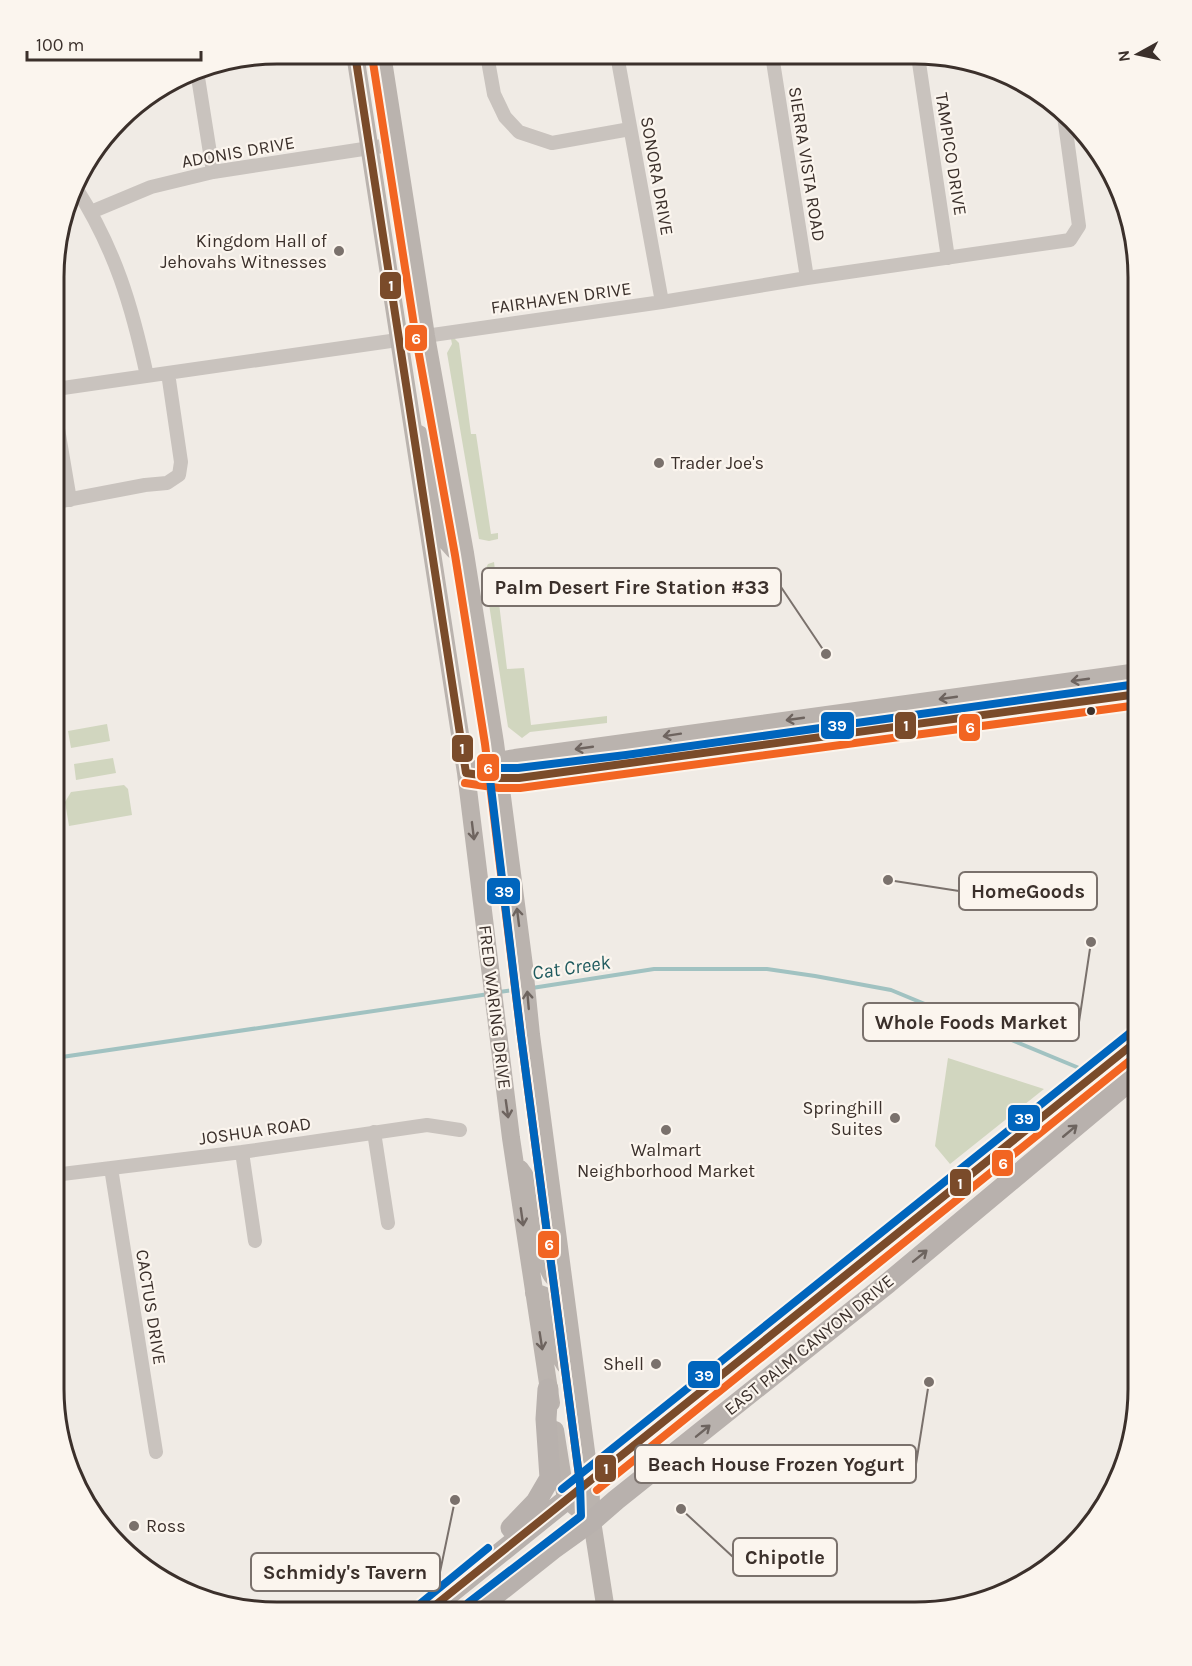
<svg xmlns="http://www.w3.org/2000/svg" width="1192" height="1666" viewBox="0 0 1192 1666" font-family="Karla,sans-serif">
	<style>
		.green { fill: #d1d6bf }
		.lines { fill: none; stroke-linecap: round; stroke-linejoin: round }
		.stream { stroke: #a1c2c1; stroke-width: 4 }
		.street { stroke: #c9c3be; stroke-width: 14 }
		.secondary { stroke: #bab3ae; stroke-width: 18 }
		.primary { stroke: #b8b1ad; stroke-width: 21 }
		.bus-1-casing { stroke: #fbf5ee; stroke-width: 12 }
		.bus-2-casing { stroke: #fbf5ee; stroke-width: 12 }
		.bus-3-casing { stroke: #fbf5ee; stroke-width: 12 }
		.bus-1 { stroke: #7a4b2a; stroke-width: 8 }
		.bus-2 { stroke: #f26522; stroke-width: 8 }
		.bus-3 { stroke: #0065bd; stroke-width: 8 }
		.oneway { stroke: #6e645f }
		.oneway2 { stroke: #6d645f }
		.poi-dot { fill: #7a716c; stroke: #fbf5ee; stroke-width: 2 }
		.bus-dot { fill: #3b302b; stroke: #fbf5ee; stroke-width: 2 }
		.labels { text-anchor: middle; stroke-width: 4.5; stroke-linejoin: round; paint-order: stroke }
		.street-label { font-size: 18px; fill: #3b302b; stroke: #fbf5ee }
		.poi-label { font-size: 18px; fill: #3b302b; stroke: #fbf5ee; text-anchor: end }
		.water-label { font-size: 20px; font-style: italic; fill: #1f5a5e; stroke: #fbf5ee }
		.rim { fill: none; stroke: #3b302b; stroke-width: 3 }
		.leader { fill: none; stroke: #7a716c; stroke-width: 2 }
		.callout-dot { fill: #7a716c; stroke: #fbf5ee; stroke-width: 2 }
		.callout { fill: #fbf5ee; stroke: #7a716c; stroke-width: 2 }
		.callout-label { font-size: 20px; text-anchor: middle; font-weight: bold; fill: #3b302b }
		.line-badge { stroke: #fbf5ee; stroke-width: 2 }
		.badge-label { font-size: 16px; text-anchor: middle; font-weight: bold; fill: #fff }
	</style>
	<rect width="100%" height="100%" fill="#f0ebe5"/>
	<path class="green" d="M451 339H455L459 343 471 434H476L491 534 498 533V539L489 541 479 539 447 353 452 344Z
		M494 562 507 669 524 668 531 725 607 716V723L530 732 522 738 508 727 484 572 488 564Z
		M107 724 110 741 71 748 68 731Z
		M113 758 116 773 76 780 74 764Z
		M124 785 128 789 132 815 69 826 65 802 71 792Z
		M948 1058 1044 1089 950 1164 935 1146Z"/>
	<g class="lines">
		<path class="stream" d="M532 988 654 969H767L815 976 891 990 1079 1068
			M499 992 521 989
			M55 1058 489 994"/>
		<path class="street" d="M487 55 494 94 505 117 519 132 552 143 630 129
			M617 55 662 302
			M772 55 807 278
			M918 56 948 258
			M197 71 213 172
			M76 188C115 249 132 306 147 376
			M91 212 151 187 213 172 396 144
			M56 389 662 302 807 278 1070 240 1079 226 1064 116
			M57 423 70 500
			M56 502 145 485 167 483 179 475 181 462 168 373
			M374 1132 388 1223
			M242 1152 255 1241
			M111 1168 156 1452
			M54 1175 242 1152 427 1125 460 1130"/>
		<path class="secondary" d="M355 54 466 773 511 1138 551 1403
			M382 54 426 336 465 553 495 743 524 966 531 1035 590 1482 592 1521 606 1611
			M419 434 430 456 447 542 454 550 465 553
			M466 773 498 761 515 758 1138 672
			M488 777 519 778 627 765 1138 694
			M520 1169C537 1190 540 1220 544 1246 546 1255 546 1266 551 1274 553 1279 560 1283 564 1287
			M534 1293C539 1294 543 1294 547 1298 556 1307 558 1344 561 1358L565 1365
			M555 1430 566 1499 592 1521"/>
		<path class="primary" d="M511 1528 536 1502 550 1478 546 1419 548 1389
			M428 1611 1138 1040
			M475 1611 553 1549 592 1521 616 1500 888 1283 1138 1074"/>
		<g class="bus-1-casing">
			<path id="bus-1" d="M355 54 466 773 500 778H519L1138 694
				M428 1611 1138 1040"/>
		</g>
		<g class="bus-2-casing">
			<path id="bus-2" d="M372 56 416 338 455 555 485 744 521 1036 580 1483
				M465 783 499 788H520L1138 705
				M597 1490 1138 1054"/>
		</g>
		<g class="bus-3-casing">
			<path id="bus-3" d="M562 1489 1131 1032
				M421 1603 488 1548
				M468 1603 581 1516 580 1483 521 1036 490 779 492 771 499 768H518L626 755 1137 684"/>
		</g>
		<use href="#bus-1" class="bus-1"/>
		<use href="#bus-2" class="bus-2"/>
		<use href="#bus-3" class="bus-3"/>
	</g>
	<defs><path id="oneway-shaft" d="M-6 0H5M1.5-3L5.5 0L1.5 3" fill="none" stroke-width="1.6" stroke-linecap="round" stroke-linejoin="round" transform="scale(1.5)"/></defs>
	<g class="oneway">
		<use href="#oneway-shaft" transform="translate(1080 680) rotate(172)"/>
		<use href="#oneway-shaft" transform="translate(948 698) rotate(172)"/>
		<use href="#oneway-shaft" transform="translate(795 719) rotate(172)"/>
		<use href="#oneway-shaft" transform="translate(672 735) rotate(171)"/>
		<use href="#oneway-shaft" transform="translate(584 748) rotate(172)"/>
		<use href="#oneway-shaft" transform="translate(473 831) rotate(83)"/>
		<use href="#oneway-shaft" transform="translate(518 917) rotate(-97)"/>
		<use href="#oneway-shaft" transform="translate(528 1000) rotate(-95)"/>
		<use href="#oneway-shaft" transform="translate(507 1109) rotate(82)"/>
		<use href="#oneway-shaft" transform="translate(522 1217) rotate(82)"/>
		<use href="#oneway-shaft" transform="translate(541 1341) rotate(81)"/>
	</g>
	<g class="oneway2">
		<use href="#oneway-shaft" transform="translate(1070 1131) rotate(-40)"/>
		<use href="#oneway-shaft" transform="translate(920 1256) rotate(-39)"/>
		<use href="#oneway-shaft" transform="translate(703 1431) rotate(-39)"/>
	</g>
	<g class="poi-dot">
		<circle cx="339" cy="251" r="6"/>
		<circle cx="659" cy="463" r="6"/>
		<circle cx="895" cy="1118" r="6"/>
		<circle cx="666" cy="1130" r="6"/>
		<circle cx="656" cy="1364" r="6"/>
		<circle cx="134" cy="1526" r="6"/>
	</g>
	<circle class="bus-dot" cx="1091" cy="711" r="5"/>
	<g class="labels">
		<g class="street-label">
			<text transform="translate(238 152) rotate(-10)" y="6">ADONIS DRIVE</text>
			<text transform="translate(951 154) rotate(81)" y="6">TAMPICO DRIVE</text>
			<text transform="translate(807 164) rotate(81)" y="6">SIERRA VISTA ROAD</text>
			<text transform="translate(657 176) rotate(80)" y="6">SONORA DRIVE</text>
			<text transform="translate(561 298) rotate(-8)" y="6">FAIRHAVEN DRIVE</text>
			<text transform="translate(495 1007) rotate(83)" y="6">FRED WARING DRIVE</text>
			<text transform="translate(255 1131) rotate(-8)" y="6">JOSHUA ROAD</text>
			<text transform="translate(151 1307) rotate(81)" y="6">CACTUS DRIVE</text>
			<text transform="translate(809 1345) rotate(-39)" y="6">EAST PALM CANYON DRIVE</text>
		</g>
		<g class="poi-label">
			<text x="327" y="247">Kingdom Hall of<tspan x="327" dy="21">Jehovahs Witnesses</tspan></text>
			<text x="671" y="469" text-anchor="start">Trader Joe's</text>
			<text x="883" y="1114">Springhill<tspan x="883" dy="21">Suites</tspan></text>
			<text x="666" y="1156" text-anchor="middle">Walmart<tspan x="666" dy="21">Neighborhood Market</tspan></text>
			<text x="644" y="1370">Shell</text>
			<text x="146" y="1532" text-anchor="start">Ross</text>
		</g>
		<g class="water-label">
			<text transform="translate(571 967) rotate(-8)" y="7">Cat Creek</text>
		</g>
	</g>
	<path d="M0 0H1192V1666H0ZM277 64H915A213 213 0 0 1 1128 277V1389A213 213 0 0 1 915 1602H277A213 213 0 0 1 64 1389V277A213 213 0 0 1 277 64Z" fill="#fbf5ee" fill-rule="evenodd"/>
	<path class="rim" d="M277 64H915A213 213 0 0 1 1128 277V1389A213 213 0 0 1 915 1602H277A213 213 0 0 1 64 1389V277A213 213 0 0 1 277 64Z"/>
	<path class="leader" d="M826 654L781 587M888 880L959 891M1091 942L1079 1022M929 1382L916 1464M681 1509L733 1557M455 1500L440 1572"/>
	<g class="callout-dot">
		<circle cx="826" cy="654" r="6"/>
		<circle cx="888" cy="880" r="6"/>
		<circle cx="1091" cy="942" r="6"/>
		<circle cx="929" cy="1382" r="6"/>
		<circle cx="681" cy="1509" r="6"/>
		<circle cx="455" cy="1500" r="6"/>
	</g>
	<g class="callout">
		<rect x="482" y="568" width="299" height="38" rx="6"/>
		<rect x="959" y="872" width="138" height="38" rx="6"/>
		<rect x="863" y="1003" width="216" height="38" rx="6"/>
		<rect x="635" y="1445" width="281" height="38" rx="6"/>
		<rect x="733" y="1538" width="104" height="38" rx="6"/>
		<rect x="251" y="1553" width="189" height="38" rx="6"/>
	</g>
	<g class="callout-label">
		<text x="632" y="594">Palm Desert Fire Station #33</text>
		<text x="1028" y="898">HomeGoods</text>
		<text x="971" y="1029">Whole Foods Market</text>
		<text x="776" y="1471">Beach House Frozen Yogurt</text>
		<text x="785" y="1564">Chipotle</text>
		<text x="345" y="1579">Schmidy's Tavern</text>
	</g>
	<g class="line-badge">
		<rect x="379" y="271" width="23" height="29" rx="6" fill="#7a4b2a"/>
		<rect x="404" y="324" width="24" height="28" rx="6" fill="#f26522"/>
		<rect x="894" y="711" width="23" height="29" rx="6" fill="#7a4b2a"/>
		<rect x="820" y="711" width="35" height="29" rx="6" fill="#0065bd"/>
		<rect x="958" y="713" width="23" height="29" rx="6" fill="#f26522"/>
		<rect x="451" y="734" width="23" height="29" rx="6" fill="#7a4b2a"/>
		<rect x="476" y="753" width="24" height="29" rx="6" fill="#f26522"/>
		<rect x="486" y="877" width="35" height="28" rx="6" fill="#0065bd"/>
		<rect x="1007" y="1104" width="34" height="28" rx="6" fill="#0065bd"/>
		<rect x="991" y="1149" width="23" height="28" rx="6" fill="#f26522"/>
		<rect x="949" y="1168" width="23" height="29" rx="6" fill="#7a4b2a"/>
		<rect x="537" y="1230" width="23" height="29" rx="6" fill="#f26522"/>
		<rect x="687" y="1360" width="34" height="29" rx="6" fill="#0065bd"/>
		<rect x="594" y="1454" width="23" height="29" rx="6" fill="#7a4b2a"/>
	</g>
	<g class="badge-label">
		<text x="391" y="291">1</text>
		<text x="416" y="344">6</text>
		<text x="906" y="731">1</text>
		<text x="837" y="731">39</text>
		<text x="970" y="733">6</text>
		<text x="462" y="754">1</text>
		<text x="488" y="774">6</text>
		<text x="504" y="897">39</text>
		<text x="1024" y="1124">39</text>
		<text x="1003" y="1169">6</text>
		<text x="960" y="1189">1</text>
		<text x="549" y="1250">6</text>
		<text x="704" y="1381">39</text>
		<text x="606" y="1474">1</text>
	</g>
	<g transform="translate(1138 54) rotate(262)" stroke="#fbf5ee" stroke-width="4.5" paint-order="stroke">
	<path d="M0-4.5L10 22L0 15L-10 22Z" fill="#3b302b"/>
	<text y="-9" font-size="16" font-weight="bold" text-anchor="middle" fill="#3b302b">N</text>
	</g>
	<path d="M27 51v9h174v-9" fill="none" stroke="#3b302b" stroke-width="3"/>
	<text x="36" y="51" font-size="18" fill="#3b302b" stroke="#fbf5ee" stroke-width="4.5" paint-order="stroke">100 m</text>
</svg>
